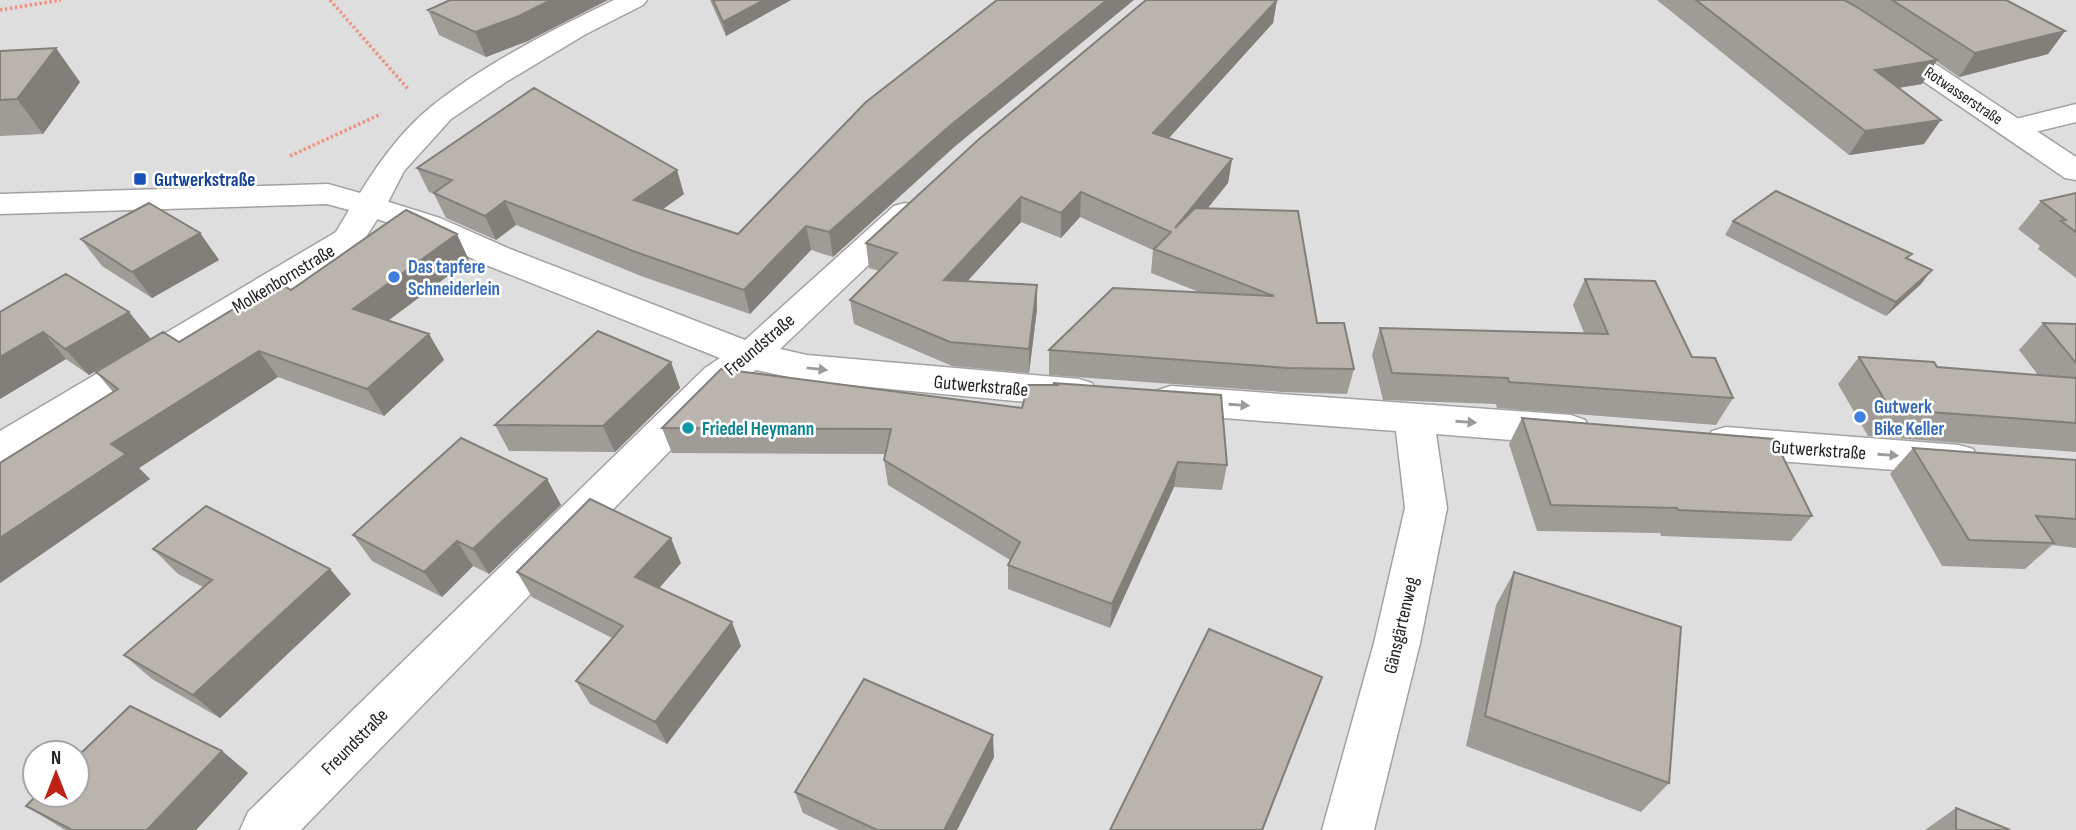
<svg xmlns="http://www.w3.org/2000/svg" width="2076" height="830" viewBox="0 0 2076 830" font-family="'Sofia Sans Condensed',sans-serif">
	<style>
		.residential { fill: #dfdede; fill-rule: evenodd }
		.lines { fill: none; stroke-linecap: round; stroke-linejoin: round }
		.minor-casing { stroke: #a2a2a2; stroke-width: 3 }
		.tertiary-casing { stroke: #a2a2a2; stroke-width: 3 }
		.path { stroke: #ec927d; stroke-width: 3.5; stroke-dasharray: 2.5 2.5; stroke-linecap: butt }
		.minor { fill: #fff; fill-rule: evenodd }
		.tertiary { fill: #fff; fill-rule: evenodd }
		.wall { fill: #9f9b96 }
		.shaded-wall { fill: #827e7a }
		.building { fill: #b9b4ae; stroke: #827e7a; stroke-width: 2 }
		.oneway { fill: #9b9b9b }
		.transit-dot { fill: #1a4fb4; stroke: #fff; stroke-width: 2.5 }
		.shop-dot { fill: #3f7fe0; stroke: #fff; stroke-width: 2.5 }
		.culture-dot { fill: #0f9aa8; stroke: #fff; stroke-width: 2.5 }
		.labels { text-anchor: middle; stroke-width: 5; stroke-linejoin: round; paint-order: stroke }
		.far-street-label { font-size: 16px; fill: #212121; stroke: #fff }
		.transit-label { font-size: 19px; font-weight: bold; fill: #164399; stroke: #fff; text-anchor: start }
		.shop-label { font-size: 19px; font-weight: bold; fill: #366cbe; stroke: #fff; text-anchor: start }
		.street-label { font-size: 19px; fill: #212121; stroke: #fff }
		.culture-label { font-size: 19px; font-weight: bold; fill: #0d838f; stroke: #fff; text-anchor: start }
	</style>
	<rect width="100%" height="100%" fill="#f0eee8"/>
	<path class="residential" d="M0 0H2076V830H0ZM35 753H77V795H35Z"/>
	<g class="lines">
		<g class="minor-casing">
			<path id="minor" d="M2076 104V122L2015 137 2004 134 2000 128 2004 122Z
				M370 196 440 218 510 249 745 340 894 206 905 203 916 206 921 213 916 220 780 349 807 355 1079 379 1092 383 1098 393 1092 403 1079 407 807 381 756 370 731 388 301 830H240L248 812 705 368 720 358 486 265 416 232 359 213 354 206 359 199Z
				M1171 386 1571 415 1585 420 1590 430 1585 440 1571 445 1436 434 1447 508 1420 643 1374 830H1322L1374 643 1405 508 1396 431 1171 414 1158 410 1152 400 1158 390Z
				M1726 427 1959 445 1973 449 1979 460 1973 471 1959 475 1726 457 1712 453 1706 442 1712 431Z"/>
		</g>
		<g class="tertiary-casing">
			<path id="tertiary" d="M614 0H647L643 5 586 34 506 82 451 119 404 171 386 206 360 246 14 461 0 465V431L336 232 349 210 327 204 0 214V194L328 184 360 193C379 162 403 129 432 106 486 63 552 30 614 0Z
				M1801 0H1833L1866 18 2076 157V180L2065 178 1848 30 1805 5Z"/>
		</g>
		<path class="path" d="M330 0 408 89
			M0 10 61 0
			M290 156 381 114"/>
		<use href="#minor" class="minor"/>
		<use href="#tertiary" class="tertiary"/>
	</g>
	<path class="wall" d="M710 0H791L726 36Z
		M1277 0 1273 23 1168 138 1232 159 1228 183 1208 208 1317 323 1354 369 1347 394 1282 392 1049 375V350L1199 292 1151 273 1153 250 1080 217 1061 238 1021 222 967 281 1037 285V309L1029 373 952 366 854 324 850 300 879 271 869 268 866 243Z
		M1657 0H2006L2065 31 2048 54 1959 77 1936 61 1922 84 1898 88 1924 144 1849 155Z
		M428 10 528 41 486 57 439 35Z
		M0 51 80 82 43 134 0 136Z
		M953 148 833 257 811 250 750 314 641 276 516 225 496 240 446 218 434 194 429 192 417 168 684 194 663 209 738 234Z
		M2076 193V278L2038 249 2040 246 2018 229 2041 201Z
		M1733 221 1908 259 1921 284 1886 316 1725 235Z
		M200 233 219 260 152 298 102 266 81 239Z
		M469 260 389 320 429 334 444 360 384 416 278 377 139 468 150 479 0 583 113 392 96 372 179 342 291 290Z
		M66 274 151 339 89 375 66 359 0 399Z
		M1585 279 1692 357 1733 398 1716 425 1497 408 1496 404 1383 400 1372 355 1380 328 1584 333 1573 305Z
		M2043 323 2076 324V452L1868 436 1838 384 1859 357 1937 367 2038 375 2019 350Z
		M671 362 680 388 615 452 509 451 495 425Z
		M1053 383 1227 465 1222 490 1174 487 1110 628 1008 589V565L1010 560 888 485 884 460 885 454 672 453 662 428 1022 408 1053 385Z
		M1522 418 1812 516 1791 541 1661 536 1660 533 1537 531 1509 444Z
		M1913 448 2076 460V548L2052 545 2025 569 1942 566 1890 474Z
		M547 479 561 505 489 574 473 566 442 597 372 561 353 535Z
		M153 549 351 594 220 718 152 679 124 655 203 587 178 574Z
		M681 563 659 588 741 646 667 744 590 704 576 681 612 638 532 597 517 572Z
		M1514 572 1669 783 1641 812 1466 746 1496 605Z
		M222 751 248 773 196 830H65L26 806Z
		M994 757 957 830H839L803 813 795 792Z
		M1956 808 2010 830H1925Z"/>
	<path class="shaded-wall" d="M551 0H608L528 41 486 57 475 32Z
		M764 0H791L726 36 723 22Z
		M1107 0H1134L953 148 833 257 829 232 952 124Z
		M1277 0 1273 23 1151 158 1153 133Z
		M2065 31 2048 54 1959 77 1975 53Z
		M56 48 80 82 43 134 17 99Z
		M1937 60 1922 84 1860 94 1875 70Z
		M1941 120 1924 144 1849 155 1865 131Z
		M1232 159 1228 183 1172 252 1175 228Z
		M677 170 684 194 642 224 634 200Z
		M1081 192 1080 217 1061 238V213Z
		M1021 197V222L946 305 944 280Z
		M505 201 516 225 496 240 485 216Z
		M806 226 811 250 750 314 744 290Z
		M200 233 219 260 152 298 132 272Z
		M457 234 469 260 369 335 353 309Z
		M1932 270 1921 284 1886 316 1896 302Z
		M1037 285V309L1029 373V349Z
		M129 312 151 339 89 375 65 349Z
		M43 332 66 359 0 399V357Z
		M429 334 444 360 384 416 367 389Z
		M259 351 278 377 139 468 150 479 0 583V538L111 444Z
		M671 362 680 388 615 452 603 426Z
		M1178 462 1174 487 1110 628 1112 604Z
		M547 479 561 505 489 574 473 549Z
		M671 538 681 563 647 602 635 577Z
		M457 541 473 566 442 597 424 572Z
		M330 569 351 594 220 718 193 695Z
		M732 622 741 646 667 744 655 722Z
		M1322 677 1263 830H1262Z
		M993 735 994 757 957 830H944Z
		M222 751 248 773 196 830H147Z"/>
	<path class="building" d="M450 0H551L519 16 475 32 428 10Z
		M713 0H764L723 22Z
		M997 0H1107L952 124 829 232 806 226 744 290 633 251 505 201 485 216 434 193 452 180 417 168 534 88 677 170 634 200 738 234 866 102Z
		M1146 0H1277L1153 133 1232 159 1175 228 1195 208 1298 211 1317 323H1344L1354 369 1287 368 1049 350 1113 288 1274 296 1154 249 1171 232 1081 192 1061 213 1021 197 944 280 1037 285 1029 349 950 342 850 300 897 253 866 243 978 140Z
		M1696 0H1844L1860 9 1937 60 1875 70 1941 120 1865 131Z
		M1892 0H2006L2065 31 1975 53Z
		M56 48 17 99 0 100V51Z
		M1776 191 1912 254 1906 258 1932 270 1896 302 1733 221Z
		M2076 193V232L2061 221 2066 220 2041 201Z
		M149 203 200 233 132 272 81 239Z
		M406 210 457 234 353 309 429 334 367 389 259 351 111 444 126 454 0 538V463L118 389 96 372 163 332 179 342 278 282 291 290Z
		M66 274 129 312 65 349 43 332 0 357V312Z
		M1585 279 1655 281 1692 357 1715 358 1733 398 1509 382 1508 378 1392 373 1380 328 1608 334Z
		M2043 323 2076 324V363Z
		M598 331 671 362 603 426 495 425Z
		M1859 357 1934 362 1937 367 2076 378V423L1890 409Z
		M721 369 1022 408 1028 385H1059L1053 383 1221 395 1227 465 1178 462 1112 604 1008 565 1020 542 884 460 891 429 662 428Z
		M1522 418 1774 439 1812 516 1678 510 1677 508 1551 505Z
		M461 438 547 479 473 549 457 541 424 572 353 535Z
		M1913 448 2076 460V519L2036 516 2054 543 1969 540Z
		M590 499 671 538 635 577 732 622 655 722 576 681 623 626 517 572Z
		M206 506 330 569 193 695 124 655 212 580 153 549Z
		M1514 572 1681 627 1669 783 1485 716Z
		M1209 629 1322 677 1262 830H1110Z
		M864 679 993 735 944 830H877L795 792Z
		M130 706 222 751 147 830H72L26 806 37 795H77V757Z
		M1956 808 2010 830H1956Z"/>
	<defs><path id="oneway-solid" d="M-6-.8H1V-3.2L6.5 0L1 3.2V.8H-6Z" transform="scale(1.75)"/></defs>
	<g class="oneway">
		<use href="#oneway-solid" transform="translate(817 369) rotate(6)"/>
		<use href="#oneway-solid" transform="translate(1239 405) rotate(4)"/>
		<use href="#oneway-solid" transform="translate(1466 422) rotate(4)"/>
		<use href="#oneway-solid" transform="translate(1888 455) rotate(4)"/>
	</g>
	<rect class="transit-dot" x="133" y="172" width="14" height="14" rx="3.5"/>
	<g class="shop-dot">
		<circle cx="394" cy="277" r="7"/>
		<circle cx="1860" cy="417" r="7"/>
	</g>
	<circle class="culture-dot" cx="688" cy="428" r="7"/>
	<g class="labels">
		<g class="far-street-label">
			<text transform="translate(1964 95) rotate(34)" y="6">Rotwasserstraße</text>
		</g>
		<g class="transit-label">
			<text x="154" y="186">Gutwerkstraße</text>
		</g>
		<g class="shop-label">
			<text x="408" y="273">Das tapfere<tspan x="408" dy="22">Schneiderlein</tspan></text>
			<text x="1874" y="413">Gutwerk<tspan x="1874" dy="22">Bike Keller</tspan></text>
		</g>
		<g class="street-label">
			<text transform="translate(283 278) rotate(-31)" y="7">Molkenbornstraße</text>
			<text transform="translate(759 344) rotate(-40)" y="7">Freundstraße</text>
			<text transform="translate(981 385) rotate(5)" y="7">Gutwerkstraße</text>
			<text transform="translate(1819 449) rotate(4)" y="7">Gutwerkstraße</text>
			<text transform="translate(1400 625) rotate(-77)" y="7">Gänsgärtenweg</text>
			<text transform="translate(354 741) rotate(-45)" y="7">Freundstraße</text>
		</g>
		<g class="culture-label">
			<text x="702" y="435">Friedel Heymann</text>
		</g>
	</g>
	<g transform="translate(56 774)"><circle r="33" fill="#ffffff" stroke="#a6a6a6" stroke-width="2"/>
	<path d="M0-5L12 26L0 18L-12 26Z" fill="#bd2314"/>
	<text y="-10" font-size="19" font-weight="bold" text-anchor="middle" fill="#212121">N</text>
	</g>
</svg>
